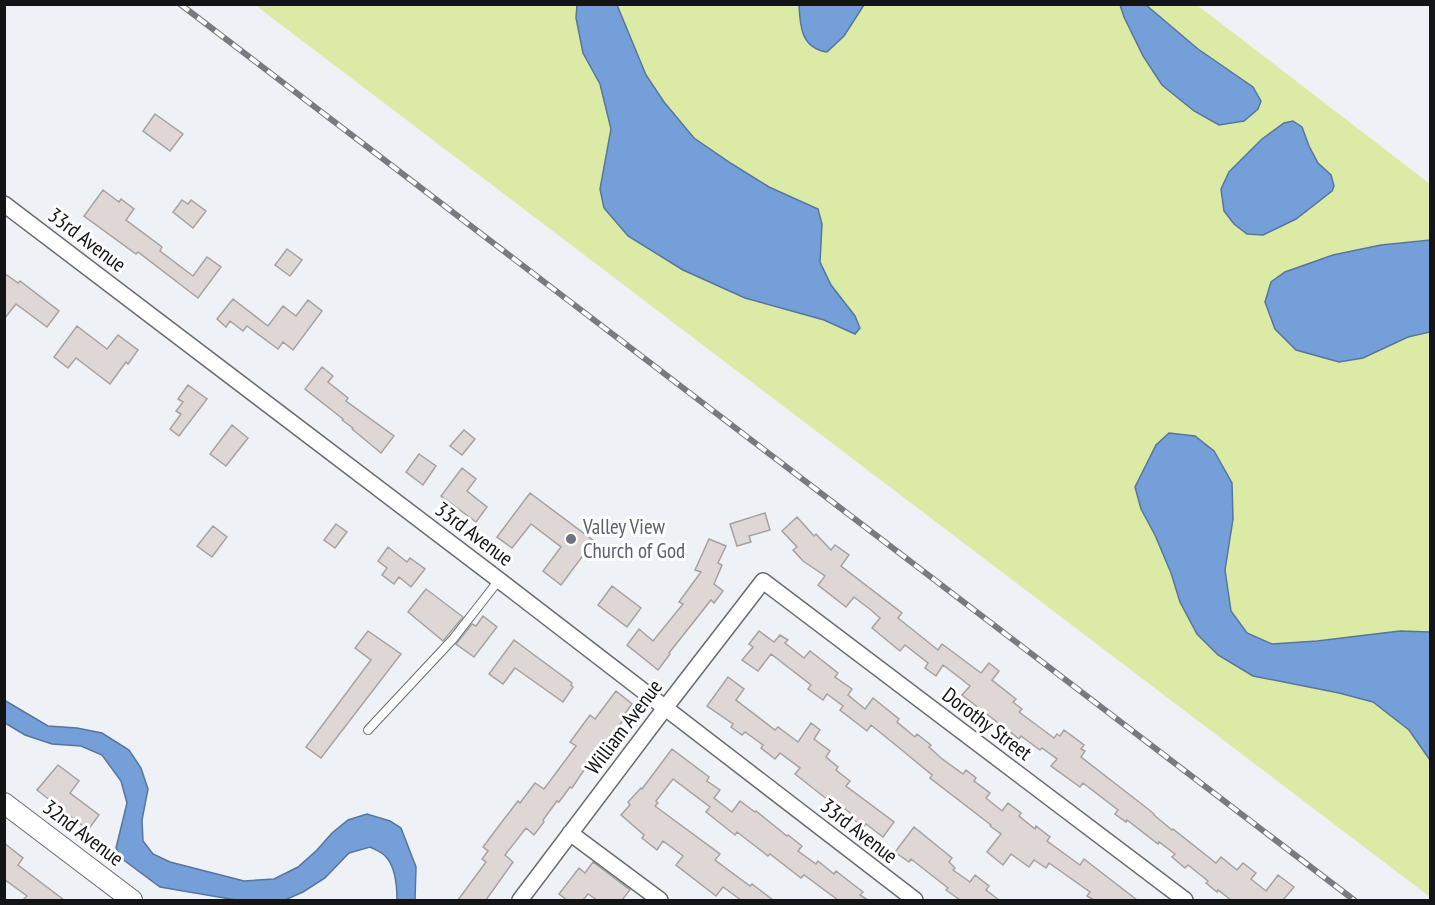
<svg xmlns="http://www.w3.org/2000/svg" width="1435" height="905" viewBox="0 0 1435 905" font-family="'PT Sans Narrow',sans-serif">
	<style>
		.green { fill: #dbeaa5 }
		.water { fill: #759fd9; stroke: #58759e; stroke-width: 1.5 }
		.building { fill: #ded7d6; stroke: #a7a1a0; stroke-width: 1.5 }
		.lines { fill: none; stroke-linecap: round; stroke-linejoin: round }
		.service-casing { stroke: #696c70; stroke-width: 10 }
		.minor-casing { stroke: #696c70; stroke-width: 18 }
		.tertiary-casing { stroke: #696c70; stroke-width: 22 }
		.service { stroke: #fff; stroke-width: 8 }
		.minor { stroke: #fff; stroke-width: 15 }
		.tertiary { stroke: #fff; stroke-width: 20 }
		.rail-casing { stroke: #787b7e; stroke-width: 6 }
		.rail { stroke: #fff; stroke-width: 4; stroke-dasharray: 11; stroke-linecap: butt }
		.worship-dot { fill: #6b7280; stroke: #fff; stroke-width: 2 }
		.labels { text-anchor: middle; stroke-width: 6; stroke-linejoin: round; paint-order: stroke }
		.street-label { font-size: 21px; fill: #131416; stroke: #fff }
		.worship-label { font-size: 21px; fill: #5b616d; stroke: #fff; text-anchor: start }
	</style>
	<rect width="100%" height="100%" fill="#eef2f7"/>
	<path class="green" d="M255 5H1197L1430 184V897Z"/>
	<path class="water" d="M577 5H617L646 75 664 102 694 138 732 164 769 187 818 209 822 224 820 262 831 285 855 316 860 328 855 334 824 320 745 298 683 270 628 236 604 208 600 189 611 129 600 84 583 53 576 18Z
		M799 5V4L864 5 844 36 827 52C801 48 800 26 799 5Z
		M1120 5H1146L1198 49 1253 87 1261 101 1258 109 1244 121 1219 125 1194 111 1162 85 1143 56 1124 17Z
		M1293 121 1302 127 1309 146 1318 163 1331 175 1334 186 1332 191 1296 219 1263 235 1247 234 1234 224 1224 211 1221 189 1229 172 1262 139 1284 123Z
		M1430 240V332L1408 337 1363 358 1339 362 1296 350 1275 329 1265 302 1271 282 1285 272 1333 255 1381 245Z
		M1169 433 1195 436 1214 451 1232 483 1233 519 1225 570 1231 611 1247 633 1272 644 1317 641 1400 631 1430 632V760L1409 730 1373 702 1339 693 1253 676 1218 655 1197 634 1180 602 1171 573 1155 535 1141 509 1135 487 1156 445Z
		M4 700 48 726 77 728 102 733 129 750 141 768 148 789 142 820 143 841 153 854 170 862 244 881 274 879 298 867 317 850 332 833 348 820 367 814 390 821 401 828 416 867 415 900H397C397 886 396 869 387 858 384 853 376 850 370 847L349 853 325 878 303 892 285 900H236L160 887 121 858 116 848 127 803 121 781 102 755 81 746 52 744 25 735 5 723Z"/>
	<path class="building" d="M155 114 183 134 170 151 143 131Z
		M103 190 119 202 121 199 134 209 126 220 162 247 160 251 193 276 207 257 221 267 198 298 138 252 136 254 84 216Z
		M182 200 188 204 191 200 206 211 193 228 173 212Z
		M287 249 302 260 290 276 275 265Z
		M4 273 18 283 20 281 59 311 47 327 16 304 4 319Z
		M233 299 268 326 283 306 296 316 308 300 322 311 293 350 283 342 278 349 247 326 243 331 230 321 226 327 217 319Z
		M77 326 107 349 118 335 138 350 128 364 126 362 110 384 76 358 68 368 54 357Z
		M322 367 333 376 328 382 348 398 346 401 394 436 381 453 352 429 353 428 342 420 343 419 305 389Z
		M188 385 207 399 179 436 170 429 181 414 176 411 183 402 178 399Z
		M232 425 248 438 226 466 210 454Z
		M464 430 475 439 462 455 450 446Z
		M419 454 436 466 423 485 406 472Z
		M462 468 476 479 467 491 487 507 476 522 441 496Z
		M530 493 594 541 561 585 543 571 561 547 531 524 512 548 497 537Z
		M765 513 770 530 749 536 751 542 737 546 730 524Z
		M797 517 814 536 816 534 831 550 835 545 849 555 841 566 902 613 898 618 938 650 942 644 981 673 989 663 999 671 992 680 1016 699 1013 702 1022 709 1019 712 1054 738 1057 734 1060 736 1064 730 1084 745 1081 749 1085 751 1081 757 1148 809 1154 814V815L1172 830 1173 829 1216 863 1221 857 1237 870 1243 863 1256 873 1251 879 1266 891 1278 875 1294 887 1283 900H1231L1218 890 1217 892 1206 883 1208 881 1188 865 1185 868 1172 857 1175 854 1159 842 1158 844 1127 820 1126 822 1115 814 1118 810 1083 783 1080 787 1051 766 1057 759 1042 748 1040 750 1021 736 1019 739 962 695 970 686 960 678 943 665 936 676 925 668 928 663 905 645 900 651 889 642 872 628 880 618 871 610 854 597 846 607 818 585 825 576 803 561 793 550 797 547 782 531Z
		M336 524 347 532 335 548 324 540Z
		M213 526 227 537 212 557 197 546Z
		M709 539 726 546 718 563 722 565 714 584 723 591 714 603 711 600 669 653 670 654 658 670 627 645 639 629 653 641 683 604 679 602 701 572 695 570Z
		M388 547 407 562 410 558 425 569 411 587 399 577 394 584 382 575 387 568 378 561Z
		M612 586 641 608 627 627 598 605Z
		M426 589 463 617 443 641 408 612Z
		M483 616 497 627 474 657 456 644 472 624 476 626Z
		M368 631 401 654 321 758 306 747 371 660 355 648Z
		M759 631 774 642 780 635 788 640 785 643 804 658 810 651 838 673 835 677 852 689 848 695 865 709 873 698 899 719 897 722 915 737 917 734 931 745 929 747 941 758 963 774 966 770 976 778 974 781 990 793 986 798 1002 811 1008 803 1021 813 1019 816 1035 829 1036 826 1050 837 1047 841 1080 865 1084 859 1137 900H1094L1087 896 1090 892 1049 863 1046 868 1034 860 1029 867 1011 854 1003 865 987 852 1001 834 990 826 991 825 930 778 932 775 903 751 871 725 867 731 840 710 843 706 827 694 823 700 808 689 811 685 771 654 758 671 742 660 753 647 749 644Z
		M514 640 572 683 571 685 573 687 563 702 515 668 503 684 489 674Z
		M728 677 744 689 736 700 775 730 778 727 798 742 811 723 820 730 814 739 830 751 826 757 838 767 836 770 850 781 846 786 894 822 883 837 866 824 863 827 852 818 854 816 835 801 833 804 795 774 800 768 780 753 775 759 761 748 763 745 745 732 742 735 731 727 733 724 707 706Z
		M616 691 632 704 624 715 626 717 615 730 582 773 572 788 570 787 559 802 557 801 543 820 544 822 534 835 526 828 505 855 513 862 486 900H458L486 862 482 859 488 851 483 847 501 823 518 801 520 803 535 783 544 789 576 746 570 742 590 715 595 719Z
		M672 749 709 777 707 781 720 790 714 798 732 812 740 801 755 812 756 811 787 836 788 835 802 846 798 851 816 864 818 861 834 874 836 871 863 892 860 895 868 900H838L804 875 801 878 770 854 768 856 737 832 735 835 706 812 710 807 673 779 656 801 658 803 655 806 720 854 715 860 750 886 752 884 773 900H741L723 887 716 896 676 865 683 856 663 841 657 850 642 838 644 835 621 815 630 805 628 802 641 788 642 789Z
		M58 765 79 781 70 793 99 815 88 830 37 790Z
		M914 827 952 858 949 862 955 868 953 870 970 882 975 875 989 886 986 890 999 900H960L946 890 948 888 911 859 909 862 895 852Z
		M4 843 23 858 18 865 64 900H23L27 896 4 879Z
		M593 862 630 890 622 900H597L588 894 583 900H567L559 894 579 868 585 873Z"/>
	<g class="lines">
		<g class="service-casing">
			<path id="service" d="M368 730 453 639 499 580"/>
		</g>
		<g class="minor-casing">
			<path id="minor" d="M4 204 499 580 915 900
				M570 833 660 900
				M520 900 665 708 763 581 1185 900"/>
		</g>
		<g class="tertiary-casing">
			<path id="tertiary" d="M4 803 132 900"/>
		</g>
		<use href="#service" class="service"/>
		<use href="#minor" class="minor"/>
		<use href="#tertiary" class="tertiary"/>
		<g class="rail-casing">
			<path id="rail" d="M180 4 1354 900"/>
		</g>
		<use href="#rail" class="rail"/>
	</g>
	<circle class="worship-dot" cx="571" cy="539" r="6"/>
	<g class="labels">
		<g class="street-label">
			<text transform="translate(87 240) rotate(37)" y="7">33rd Avenue</text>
			<text transform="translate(474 534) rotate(37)" y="7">33rd Avenue</text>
			<text transform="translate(987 724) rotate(37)" y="7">Dorothy Street</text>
			<text transform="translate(624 727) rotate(-53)" y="7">William Avenue</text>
			<text transform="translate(859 831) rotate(38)" y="7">33rd Avenue</text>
			<text transform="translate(83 833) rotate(37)" y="7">32nd Avenue</text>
		</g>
		<g class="worship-label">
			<text x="583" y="534">Valley View<tspan x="583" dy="24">Church of God</tspan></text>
		</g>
	</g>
	<rect width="1435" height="905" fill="none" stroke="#131416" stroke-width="12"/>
</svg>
